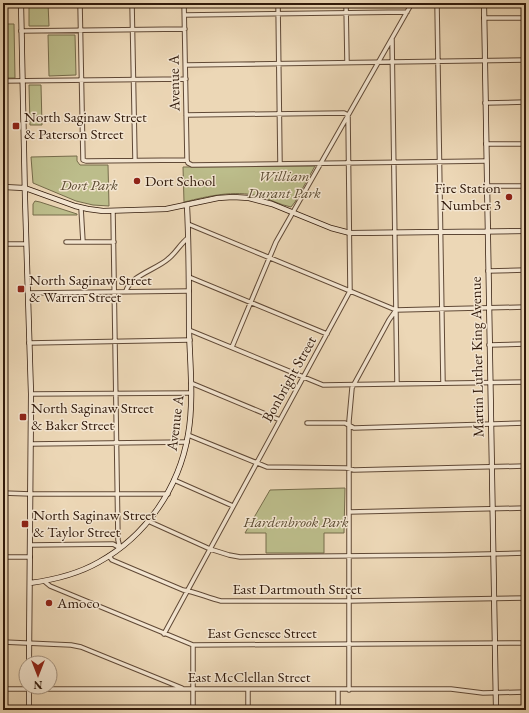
<svg xmlns="http://www.w3.org/2000/svg" width="529" height="713" viewBox="0 0 529 713" font-family="'EB Garamond',serif">
	<style>
		.green { fill: #bcbd8b; stroke: #766c4b }
		.lines { fill: none; stroke-linecap: round; stroke-linejoin: round }
		.street-casing { stroke: #604936; stroke-width: 5.5 }
		.secondary-casing { stroke: #311a0b; stroke-width: 6 }
		.street { stroke: #f3e5d0; stroke-width: 3.5 }
		.secondary { stroke: #f3e5d0; stroke-width: 4.5 }
		.poi-dot { fill: #8f2418; stroke: #f3e5d0; stroke-width: 1.5 }
		.labels { text-anchor: middle; stroke-width: 3; stroke-linejoin: round; paint-order: stroke }
		.street-label { font-size: 15px; fill: #311a0b; stroke: #f3e5d0 }
		.poi-label { font-size: 15px; fill: #311a0b; stroke: #f3e5d0; text-anchor: start }
		.park-label { font-size: 15px; font-style: italic; fill: #5b4b31; stroke: #f3e5d0 }
	</style>
	<rect width="100%" height="100%" fill="#ecd7b6"/>
	<filter id="stains"><feTurbulence type="fractalNoise" baseFrequency=".005" numOctaves="4"/><feColorMatrix values="0 0 0 0 .2 0 0 0 0 .09 0 0 0 0 .02 0 0 0 .5 -.17"/></filter>
	<radialGradient id="worn" r=".72"><stop offset=".6" stop-color="#630" stop-opacity="0"/><stop offset="1" stop-color="#630" stop-opacity=".3"/></radialGradient>
	<path class="green" d="M29 3H48L49 26H29Z
		M3 24H14L15 78H3Z
		M48 35H75L76 75 49 76Z
		M29 85H41L42 125H30Z
		M77 156V161L80 165H108L109 206 93 205 76 201 33 183 31 157Z
		M315 166 295 202 291 207C280 205 270 199 259 196 233 190 209 196 184 202L183 167Z
		M35 201 40 202 77 214V215H33V204Z
		M345 488 344 533H324V553H266V533H245L270 490Z"/>
	<g class="lines">
		<g class="street-casing">
			<path id="street" d="M80 3 83 160 86 161 187 160
				M132 3 135 160
				M184 3 187 160 188 163 192 165 486 161
				M278 3 280 164
				M346 3 347 62
				M437 3 443 383
				M185 15 407 12
				M484 18H526
				M21 31 185 29
				M392 39 397 384
				M186 65 526 60
				M3 81 186 79
				M485 103 526 102
				M486 144H526
				M487 186H526
				M81 208 83 242
				M113 211 118 540 120 548
				M188 224 396 310 526 307
				M66 242H114
				M3 244H26
				M488 271 526 270
				M189 277 327 334
				M126 291C130 276 157 269 168 259 176 253 180 244 188 238
				M28 293 189 291
				M189 330 323 385 526 382
				M29 343 190 340
				M489 345 526 344
				M232 347 276 242 412 3
				M191 383 280 420
				M31 394 191 393
				M307 423H345L354 428 526 423
				M188 435 267 467 346 468 354 470 526 466
				M31 444 187 442
				M174 480 233 506
				M3 493 31 494H168
				M349 512 526 508
				M148 521 210 549 229 555 240 557 444 555 526 553
				M31 545 113 544 120 548
				M109 556 112 560 183 590C196 592 208 598 221 601H349L526 598
				M3 557H30
				M44 581 50 586 193 645 526 643
				M164 634 350 291 348 115 344 113 186 115
				M3 642 71 645 81 647 182 688
				M3 689H451L483 693 526 692
				M349 690V421L352 388 389 320 396 310
				M193 710V645
				M248 710V689
				M338 710V690"/>
		</g>
		<g class="secondary-casing">
			<path id="secondary" d="M21 3 25 199 31 394 29 663
				M484 3 496 710
				M3 187 25 188 75 206 88 209 103 211 166 209 218 198 233 197 249 198 272 204 331 228 350 233 526 231
				M30 583C53 580 78 574 99 562 146 536 179 488 188 435 194 402 190 364 189 330 189 288 189 247 187 205
				M29 710V687"/>
		</g>
		<use href="#street" class="street"/>
		<use href="#secondary" class="secondary"/>
	</g>
	<g class="poi-dot">
		<rect x="12" y="122" width="8" height="8" rx="2"/>
		<circle cx="137" cy="181" r="4"/>
		<circle cx="509" cy="197" r="4"/>
		<rect x="17" y="285" width="8" height="8" rx="2"/>
		<rect x="19" y="413" width="8" height="8" rx="2"/>
		<rect x="21" y="520" width="8" height="8" rx="2"/>
		<circle cx="49" cy="603" r="4"/>
	</g>
	<g class="labels">
		<g class="street-label">
			<text transform="translate(174 83) rotate(-91)" y="5">Avenue A</text>
			<text transform="translate(477 357) rotate(-91)" y="5">Martin Luther King Avenue</text>
			<text transform="translate(289 379) rotate(-61)" y="5">Bonbright Street</text>
			<text transform="translate(175 423) rotate(-83)" y="5">Avenue A</text>
			<text x="297" y="594">East Dartmouth Street</text>
			<text x="262" y="638">East Genesee Street</text>
			<text x="249" y="682">East McClellan Street</text>
		</g>
		<g class="poi-label">
			<text x="24" y="122">North Saginaw Street<tspan x="24" dy="17">&amp; Paterson Street</tspan></text>
			<text x="145" y="186">Dort School</text>
			<text x="501" y="193" text-anchor="end">Fire Station<tspan x="501" dy="17">Number 3</tspan></text>
			<text x="29" y="285">North Saginaw Street<tspan x="29" dy="17">&amp; Warren Street</tspan></text>
			<text x="31" y="413">North Saginaw Street<tspan x="31" dy="17">&amp; Baker Street</tspan></text>
			<text x="33" y="520">North Saginaw Street<tspan x="33" dy="17">&amp; Taylor Street</tspan></text>
			<text x="57" y="608">Amoco</text>
		</g>
		<g class="park-label">
			<text x="284" y="181">William<tspan x="284" dy="17">Durant Park</tspan></text>
			<text x="89" y="190">Dort Park</text>
			<text x="296" y="527">Hardenbrook Park</text>
		</g>
	</g>
	<rect width="529" height="713" fill="none" stroke="#ecd7b6" stroke-width="16"/>
	<rect x="4" y="4" width="521" height="705" fill="none" stroke="#311a0b" stroke-width="2"/>
	<rect x="8" y="8" width="513" height="697" fill="none" stroke="#311a0b"/>
	<g transform="translate(38 675) rotate(180)"><circle r="19" fill="#f3e5d0" stroke="#a59481"/>
	<path d="M0-3L7 15L0 10L-7 15Z" fill="#8f2418"/>
	<text y="-6" font-size="11" font-weight="bold" text-anchor="middle" fill="#311a0b">N</text>
	</g>
	<rect width="100%" height="100%" filter="url(#stains)"/>
	<rect width="100%" height="100%" fill="url(#worn)"/>
</svg>
